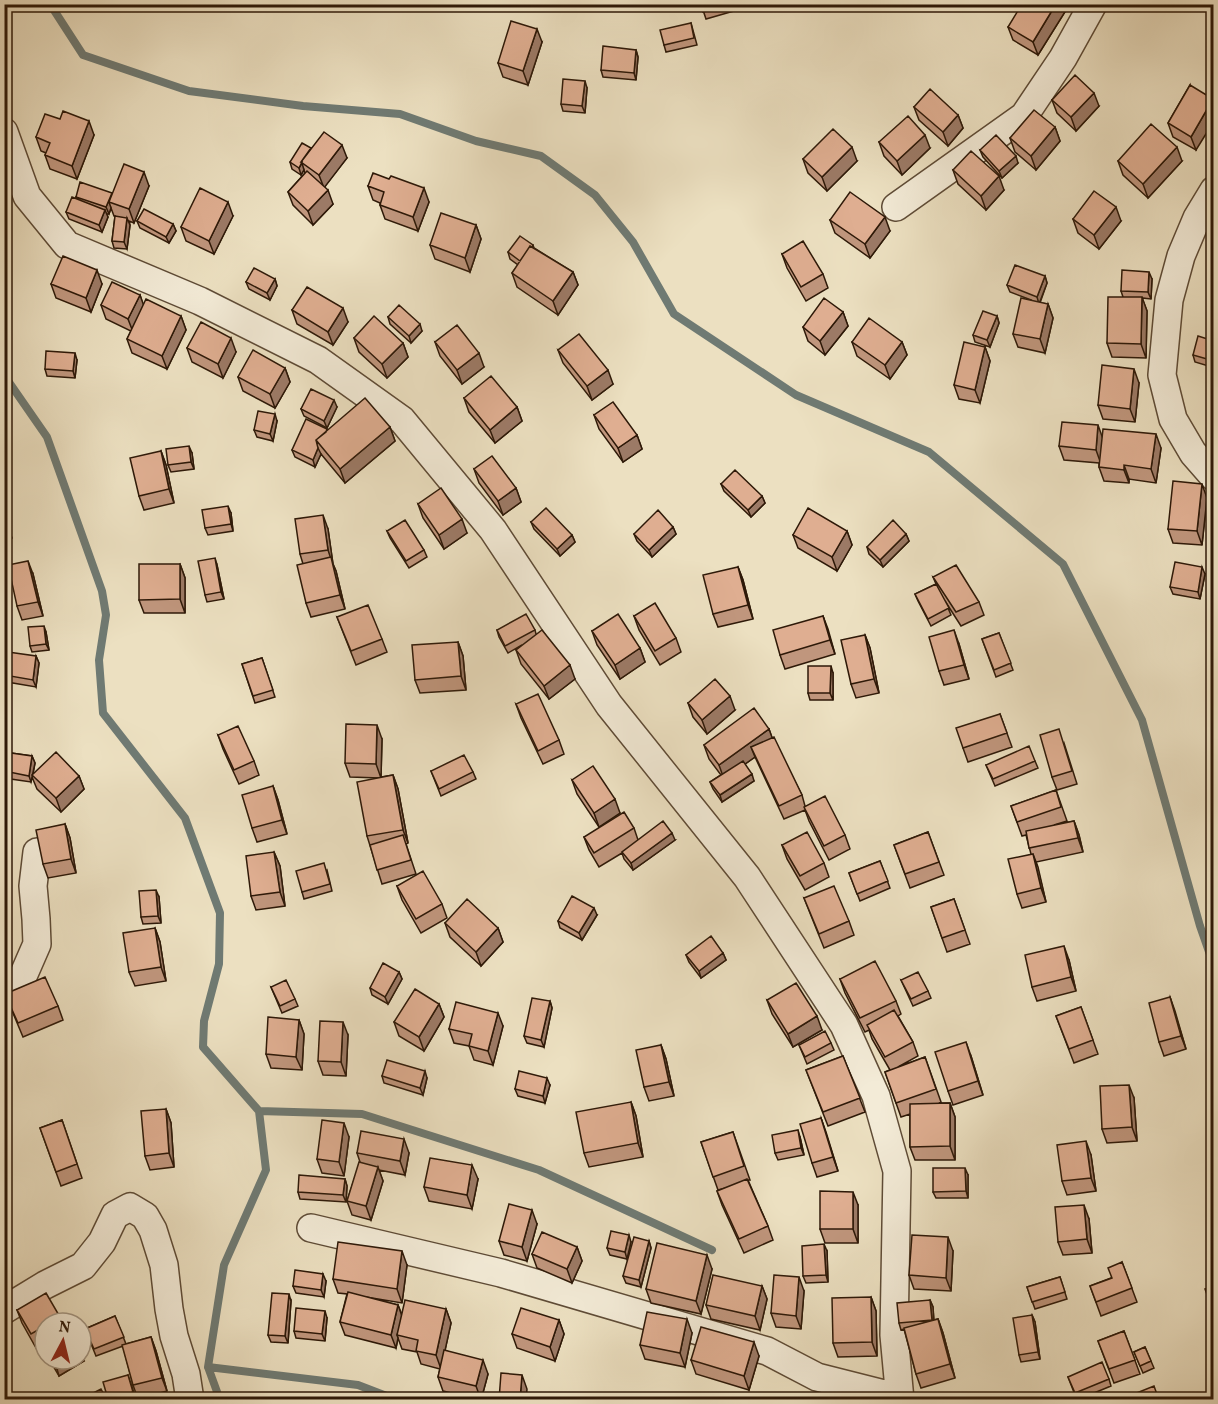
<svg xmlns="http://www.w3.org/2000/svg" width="1218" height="1404" viewBox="0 0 1218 1404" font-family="Vollkorn,serif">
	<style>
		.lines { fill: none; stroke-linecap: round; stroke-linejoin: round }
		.stream { stroke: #6f7a73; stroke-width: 8 }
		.street-casing { stroke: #5e4b36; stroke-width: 30 }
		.street { stroke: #f3ebd7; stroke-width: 27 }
		.wall { fill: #c0967d; stroke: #2e1908; stroke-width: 1.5 }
		.shaded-wall { fill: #9c7a66; stroke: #2e1908; stroke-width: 1.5 }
		.building { fill: #dfae91; stroke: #2e1908; stroke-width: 1.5 }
	</style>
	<rect width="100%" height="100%" fill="#ece0c1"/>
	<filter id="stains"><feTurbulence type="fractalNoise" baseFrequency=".00333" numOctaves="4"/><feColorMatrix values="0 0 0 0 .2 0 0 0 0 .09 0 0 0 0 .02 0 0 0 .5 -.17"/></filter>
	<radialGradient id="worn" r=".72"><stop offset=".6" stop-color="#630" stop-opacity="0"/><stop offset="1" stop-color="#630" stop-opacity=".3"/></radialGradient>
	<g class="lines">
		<path class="stream" d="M50 4 83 55 189 91 303 106 400 114 476 141 541 156 595 195 633 242 674 314 796 395 929 452 1063 564 1142 720 1200 926 1214 966
			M4 375 47 437 102 591 106 615 99 660 103 713 185 818 220 913 219 964 204 1021 203 1047 259 1111 266 1170 224 1265 208 1367 220 1400
			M259 1111 362 1114 539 1170 712 1250
			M208 1367 358 1385 397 1400"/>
		<g class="street-casing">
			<path id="street" d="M4 132 27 196 67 245 200 301 318 360 402 420 493 530 609 705 747 877 844 1025 876 1096 897 1171 894 1335 900 1400
				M1214 190 1197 218 1181 256 1169 300 1162 375 1173 419 1193 453 1214 477
				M896 207 1024 116 1063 58 1093 4
				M4 997 20 983 37 944 36 919 33 886 37 852
				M311 1228 501 1273 767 1351 817 1377 900 1398
				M4 1310 45 1285 83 1266 102 1242 115 1215 130 1207 145 1216 153 1230 164 1265 169 1309 174 1336 186 1374 190 1400"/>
		</g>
		<use href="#street" class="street"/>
	</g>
	<path class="wall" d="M231 4H249L233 9Z
		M701 4H732L734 11 706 19Z
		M1068 7 1038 55 1013 40 1008 27Z
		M691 23 697 45 666 52 664 45Z
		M542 42 528 85 503 77 498 63Z
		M636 50 638 57 636 80 603 77 601 70Z
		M1190 85 1196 150 1173 137 1168 123Z
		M587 88 585 113 563 111 561 104Z
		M1052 100 1099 106 1076 131 1057 113Z
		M914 107 958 115 963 128 948 146 919 120Z
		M1055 127 1060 141 1036 170 1015 152 1010 138Z
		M94 135 77 179 50 169 45 155 46 153 41 151 36 137Z
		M879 142 930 148 902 175 884 156Z
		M311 148 347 158 324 187 333 204 313 225 293 205 288 192 305 173 304 170 301 175 292 169 290 162Z
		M980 150 1018 163 1002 178 983 157Z
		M803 159 857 161 827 191 808 173Z
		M1118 161H1182L1148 198 1123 175Z
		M953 170 1004 190 986 210 958 184Z
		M149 186 134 223 129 221 130 225 127 249 114 248 112 241 115 216H114L111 208 109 214H106L108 217 102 232 69 219 66 212 77 199 76 197 112 194Z
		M368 186 429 202 418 231 385 219 380 205V203L373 200Z
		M233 216 214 254 186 241 181 227Z
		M1073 219 1121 221 1099 249 1078 233Z
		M830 220 890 231 870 258 835 233Z
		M137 221 173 224 176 231 169 243 140 228Z
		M476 225 481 239 470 272 435 259 430 245Z
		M533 245 534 248 573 272 578 285 558 315 517 287 512 273 518 265 510 259 508 252Z
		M782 254 823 274 828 288 806 301 787 268Z
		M1045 276 1047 283 1040 303 1048 304 1053 318 1045 353 1018 347 1013 334 1031 300 1010 292 1007 285Z
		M275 279 277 286 270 300 249 289 246 282Z
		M1152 279 1151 299 1142 298 1147 311 1146 358 1112 357 1107 343 1123 297 1121 291Z
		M51 284H102L91 312 56 298Z
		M140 295 143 305 181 316 186 330 167 369 132 353 127 339 131 331 106 319 101 305Z
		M292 310 348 322 333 345 297 324Z
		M843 312 848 326 825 355 808 341 803 327Z
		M997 316 999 323 990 347 975 342 973 335Z
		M388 317 422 331 411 343 390 324Z
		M354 338 403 343 408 357 387 378 359 352Z
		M1214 341V411H1209L1207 404 1212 367 1195 362 1193 355Z
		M435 342 484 367 462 384 440 356Z
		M852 342H902L907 355 890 379 857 356Z
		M985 347 990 361 980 403 959 399 954 385Z
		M187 348 236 352 223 378 192 362Z
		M558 350 613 384 592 400 563 363Z
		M77 360 75 378 47 376 45 369Z
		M285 368 290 382 275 408 243 391 238 377Z
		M1139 383 1135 422 1103 419 1098 405Z
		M464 398 517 407 522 421 495 443 469 412Z
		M337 407 327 428 304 416 301 409Z
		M594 415 637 435 642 449 623 462 599 429Z
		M277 421 273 441 257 437 254 430Z
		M390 427 395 441 345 483 321 454 315 467 295 457 292 450 328 430Z
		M1102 437 1161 448 1156 483 1129 479V483L1104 481 1099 467V463L1064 460 1059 446Z
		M161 451 166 465 174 503 144 510 139 496Z
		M192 453 194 469 171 472 168 465Z
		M474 469 516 488 521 502 503 515 479 483Z
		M721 484 762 496 765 503 751 517 724 491Z
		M1207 498 1202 545 1173 543 1168 529Z
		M418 504 467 533 444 549 423 518Z
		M231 513 233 531 208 535 205 528Z
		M4 516 12 538 4 540Z
		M531 522 572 535 575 542 560 556 534 529Z
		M673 527 676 534 652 557 637 541 634 534Z
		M328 529 333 564 336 571 345 609 311 617 306 603 303 564 300 554Z
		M387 531 424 550 427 557 409 568 390 538Z
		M847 531 852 545 837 571 798 548 793 535Z
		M906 534 909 541 883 567 869 554 867 547Z
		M180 564 185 578V613H144L139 600Z
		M217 565 224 599 207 602 205 595Z
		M738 567 743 580 753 619 718 627 713 614Z
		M33 574 43 616 22 620 17 606Z
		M1205 574 1200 599 1173 594 1170 587Z
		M933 577 979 602 984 615 961 626 945 601 951 615 931 626 918 601 915 594 936 584Z
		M634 616 676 638 681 652 660 665 639 630Z
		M823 616 835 654 785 669 780 655Z
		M337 617 382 639 387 652 356 665Z
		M497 630H535L536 634 575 679 549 699 521 664 516 650 522 645 508 653 499 637Z
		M592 631 640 648 645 662 620 679 597 645Z
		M46 632 49 650 32 652 30 646Z
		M999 633 1013 670 996 677 982 639Z
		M865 635 870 648 879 693 856 698 851 684Z
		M458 642 463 656 466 690 420 693 415 680Z
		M959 644 969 679 944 685 939 671Z
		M36 656 39 663 36 687 7 682 4 676Z
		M262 658 275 697 255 703 242 664Z
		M833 673V700H810L808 693Z
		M688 703 735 710 707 734 693 717Z
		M516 704 559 740 564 754 543 764 521 718Z
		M1000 714 1012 747 968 762 963 748Z
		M769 729 772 738 802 795 805 806 845 835 850 849 829 860 809 821 805 810 784 819 755 757 745 764 754 781 722 802 713 789 710 782 721 775 709 759 704 745Z
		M218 735 254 761 259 775 239 784 223 749Z
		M382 739 381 777 393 775 398 789 408 843 406 844 416 874 382 884 367 836 379 778 350 777 345 763Z
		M1064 743 1077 784 1057 790 1052 777Z
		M4 752 32 756 35 763 33 774 79 776 84 789 61 812 37 789 32 777 31 782 4 778Z
		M1035 761 1038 768 995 786 986 765Z
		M431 771 473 772 476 779 441 796Z
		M572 780 620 813 599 827 577 794Z
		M273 786 278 800 287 834 257 842 252 828Z
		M1056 790 1067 821 1054 825 1074 821 1079 835 1083 852 1036 862 1046 902 1022 908 1017 894 1031 854 1026 835 1022 836 1011 806Z
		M65 824 70 838 76 873 48 878 43 864Z
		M634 828 638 840H675L633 870 624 859 622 853 599 867 589 850 584 837Z
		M928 832 944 875 910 888 894 845Z
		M782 845 824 863 829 877 805 890 787 859Z
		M274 852 280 866 285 906 256 910 251 896Z
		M880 861 890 888 860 901 849 873Z
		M327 870 332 891 304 899 302 892Z
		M397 886 442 904 447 918 421 933 402 900Z
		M159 897 161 923 143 924 141 917Z
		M804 898 849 921 854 935 824 948Z
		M954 899 970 944 947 952 931 907Z
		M597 915 582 940 560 928 558 921Z
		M445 923 498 928 503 942 481 966 450 937Z
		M155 928 160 942 166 981 135 986 129 972Z
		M723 953 726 960 701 978 689 962 686 955Z
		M1069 960 1076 991 1037 1001 1032 987Z
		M399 972 402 979 388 1004 372 995 370 988Z
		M840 979 896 1001 901 1014 898 1016 913 1042 918 1056 898 1067 925 1057 941 1102 939 1103H950L955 1117V1160H915L910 1147V1114L901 1117 885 1072 890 1070 872 1039 869 1030 865 1032 845 993Z
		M901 980 928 991 931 998 913 1006Z
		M271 987 295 999 298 1006 282 1013Z
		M5 994 58 1006 63 1020 23 1037Z
		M1170 997 1186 1049 1164 1056 1159 1042Z
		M767 1000 822 1030 793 1047 772 1014Z
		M550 1001 552 1008 544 1047 527 1043 524 1036Z
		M439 1004 444 1017 424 1051 399 1036 394 1022Z
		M1081 1007 1098 1054 1074 1063 1056 1016Z
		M299 1020 304 1034 302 1070 271 1068 266 1054Z
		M503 1026 493 1065 474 1060 469 1046 454 1043 449 1029Z
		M348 1035 346 1076 323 1075 318 1061Z
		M831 1043 834 1050 807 1064 799 1045Z
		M661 1045 666 1059 674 1096 649 1101 644 1087Z
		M843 1056 865 1112 828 1126 806 1070Z
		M971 1056 983 1095 953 1105 948 1091Z
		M382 1076 427 1078 423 1095 384 1083Z
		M550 1085 545 1103 518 1096 515 1089Z
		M1134 1098 1137 1141 1107 1143 1102 1129Z
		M631 1102 636 1116 643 1157 589 1167 584 1153Z
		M166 1109 171 1123 174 1167 150 1170 145 1156Z
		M821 1118 838 1171 817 1177 812 1163Z
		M62 1120 82 1178 61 1186 40 1128Z
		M733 1132 750 1180H748L768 1226 773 1240 744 1253 722 1205 717 1191 726 1188 718 1190 701 1142Z
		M349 1137 344 1176 322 1173 317 1159Z
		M800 1137 804 1155 778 1160 775 1153Z
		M357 1153H409L405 1175 379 1170 383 1181 371 1220 352 1215 347 1201 360 1162Z
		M1091 1155 1096 1191 1067 1195 1062 1181Z
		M968 1175V1198H936L933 1192Z
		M345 1179 347 1186 346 1202 300 1199 298 1192Z
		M478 1179 472 1209 429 1201 424 1187Z
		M858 1205V1243H825L820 1229Z
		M1089 1219 1092 1253 1063 1255 1058 1242Z
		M537 1224 527 1261 504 1255 499 1241Z
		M649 1241 651 1248 641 1287 626 1283 623 1276Z
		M631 1242 627 1259 610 1255 607 1248Z
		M577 1247 582 1261 572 1283 537 1268 532 1254Z
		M827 1251 828 1282 806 1283 803 1276Z
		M953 1251 951 1291 914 1289 909 1275Z
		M1122 1262 1137 1302 1101 1316 1090 1286 1111 1278Z
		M407 1265 402 1303 366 1297 398 1305 402 1315 446 1309 451 1323 445 1350 488 1374 481 1400 443 1391 438 1377 440 1369 421 1364 417 1352 402 1349 398 1338 396 1348 345 1335 340 1322 347 1294 338 1293 333 1279Z
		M712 1269 701 1314 651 1303 646 1289Z
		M1060 1277 1067 1299 1035 1309 1027 1287Z
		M326 1281 324 1297 296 1293 293 1286Z
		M762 1286 767 1299 760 1330 711 1319 706 1305Z
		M804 1291 801 1329 776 1327 771 1313Z
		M871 1297 876 1311 877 1356 838 1357 833 1343Z
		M930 1300 933 1307 934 1320 938 1319 943 1333 955 1378 921 1388 916 1374 904 1329 901 1330 899 1323Z
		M291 1301 288 1343 271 1342 268 1335Z
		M17 1310 60 1317 62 1323H45V1342L36 1348 22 1323Z
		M1032 1315 1035 1322 1040 1359 1021 1362 1019 1355Z
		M115 1316 126 1344 151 1337 156 1351 167 1391 138 1399 133 1385 123 1346 96 1356 85 1329Z
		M327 1318 325 1341 296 1338 294 1331Z
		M559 1320 564 1334 555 1361 517 1348 512 1334Z
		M1124 1331 1140 1374 1114 1383 1098 1341Z
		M692 1333 685 1367 645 1359 640 1345Z
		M1145 1347 1154 1368 1143 1373 1134 1352Z
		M759 1356 749 1390 696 1374 691 1360Z
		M49 1359H81L84 1361 59 1376Z
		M128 1375 136 1399 133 1400H108Z
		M1068 1377 1109 1379 1111 1386 1077 1400Z"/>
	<path class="shaded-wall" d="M1056 4H1067L1068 7 1038 55 1033 42Z
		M537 29 542 42 528 85 523 71Z
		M636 50 638 57 636 80 634 73Z
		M585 81 587 88 585 113 582 106Z
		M1094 93 1099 106 1076 131 1071 117Z
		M1213 99 1214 121 1196 150 1191 137Z
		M958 115 963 128 948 146 943 132Z
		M89 121 94 135 77 179 72 166Z
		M1055 127 1060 141 1036 170 1031 156Z
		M925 135 930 148 902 175 897 161Z
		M342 145 347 158 324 188 319 175Z
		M852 147 857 161 827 191 822 177Z
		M1177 147 1182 161 1148 198 1143 184Z
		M1016 156 1018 163 1002 178 999 171Z
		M302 163 304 170 301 175 299 168Z
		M144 172 149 186 134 223 129 209Z
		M999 176 1004 190 986 210 981 196Z
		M424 188 429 202 418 231 413 217Z
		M328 190 333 204 313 225 308 211Z
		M112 193 109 202 111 208 109 214 106 207Z
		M228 202 233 216 214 254 209 241Z
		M1116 207 1121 221 1099 249 1094 235Z
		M105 210 108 217 102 232 99 225Z
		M885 217 890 231 870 258 865 244Z
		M127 218 130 225 127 249 124 242Z
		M173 224 176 231 169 243 166 237Z
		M476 225 481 239 470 272 465 258Z
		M97 270 102 284 91 312 86 298Z
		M573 272 578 285 558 315 553 301Z
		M1149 272 1152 279 1151 299 1148 292Z
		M1045 276 1047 283 1039 304 1037 297Z
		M275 279 277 286 270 300 267 293Z
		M140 295 145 309 133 332 128 319Z
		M1142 297 1147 311 1146 358 1141 344Z
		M1048 304 1053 318 1045 353 1040 339Z
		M343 308 348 322 333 345 328 332Z
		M843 312 848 326 825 355 820 341Z
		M181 316 186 330 167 369 162 356Z
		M997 316 999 323 990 347 987 340Z
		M420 324 422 331 411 343 409 336Z
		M231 338 236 352 223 378 218 364Z
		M902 342 907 355 890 379 885 365Z
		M403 343 408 357 387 378 382 364Z
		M985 347 990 361 980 403 975 390Z
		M75 353 77 360 75 378 73 371Z
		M479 353 484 367 462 384 457 370Z
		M285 368 290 382 275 408 270 394Z
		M1134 369 1139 383 1135 422 1130 409Z
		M608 370 613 384 592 400 587 386Z
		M334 400 337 407 327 428 324 421Z
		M517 407 522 421 495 443 490 430Z
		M275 414 277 421 273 441 270 434Z
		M1098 425 1103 439 1101 464 1096 450Z
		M390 427 395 441 345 483 340 469Z
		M1156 434 1161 448 1156 483 1151 469Z
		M637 435 642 449 623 462 618 448Z
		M189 446 192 453 194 469 191 462Z
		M318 448 321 454 315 467 313 460Z
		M161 451 166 465 174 503 169 489Z
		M1124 465 1129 479V483L1124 470Z
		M1202 484 1207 498 1202 545 1197 531Z
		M516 488 521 502 503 515 498 501Z
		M762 496 765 503 751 517 748 510Z
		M228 506 231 513 233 531 231 524Z
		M323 515 328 529 333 564 336 571 345 609 340 595 331 559 328 550Z
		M462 519 467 533 444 549 439 535Z
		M673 527 676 534 652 557 649 550Z
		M847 531 852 545 837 571 832 557Z
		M906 534 909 541 883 567 880 560Z
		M572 535 575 542 560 556 557 549Z
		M215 558 217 565 224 599 221 592Z
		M28 561 33 574 43 616 38 602Z
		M180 564 185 578V613L180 599Z
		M738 567 743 580 753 619 748 605Z
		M1202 567 1205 574 1200 599 1198 592Z
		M823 616 828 629 835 654 830 640Z
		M44 626 46 632 49 650 46 644Z
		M954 630 959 644 969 679 964 665Z
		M865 635 870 648 879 693 874 679Z
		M458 642 463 656 466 690 461 676Z
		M640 648 645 662 620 679 615 665Z
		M36 656 39 663 36 687 33 680Z
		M570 665 575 679 549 699 544 686Z
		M831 666 833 673V700L830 693Z
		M730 696 735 710 707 734 702 720Z
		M377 725 382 739 381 778 376 764Z
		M769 729 774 743 751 747 755 757 724 779 719 765Z
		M32 756 35 763 31 782 29 776Z
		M752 774 754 781 722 802 720 795Z
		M393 775 398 789 408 843 403 830Z
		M79 776 84 789 61 812 56 798Z
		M273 786 278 800 287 834 282 820Z
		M615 799 620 813 599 827 594 813Z
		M1074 821 1079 835 1083 852 1078 838Z
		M65 824 70 838 76 873 71 859Z
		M672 833 675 840 633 870 631 863Z
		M274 852 280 866 285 906 280 892Z
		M1033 854 1038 867 1046 902 1041 888Z
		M156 890 159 897 161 923 158 916Z
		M594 908 597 915 582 940 579 933Z
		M155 928 160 942 166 981 161 967Z
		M498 928 503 942 481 966 476 952Z
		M1064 946 1069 960 1076 991 1071 977Z
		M723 953 726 960 701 978 699 971Z
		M399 972 402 979 388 1004 385 997Z
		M1170 997 1175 1011 1186 1049 1181 1036Z
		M550 1001 552 1008 544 1047 541 1040Z
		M439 1004 444 1017 424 1051 419 1037Z
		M498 1013 503 1026 493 1065 488 1051Z
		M817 1016 822 1030 793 1047 788 1034Z
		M299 1020 304 1034 302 1070 296 1057Z
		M343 1022 348 1035 346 1076 341 1062Z
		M966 1042 971 1056 983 1095 978 1081Z
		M661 1045 666 1059 674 1096 669 1082Z
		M425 1071 427 1078 423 1095 420 1088Z
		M547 1078 550 1085 545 1103 543 1096Z
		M1129 1085 1134 1098 1137 1141 1132 1127Z
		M631 1102 636 1116 643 1157 638 1143Z
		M950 1103 955 1117V1160L950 1146Z
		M166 1109 171 1123 174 1167 169 1153Z
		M821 1118 826 1132 838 1171 833 1157Z
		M344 1123 349 1137 344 1176 339 1162Z
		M798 1130 800 1137 804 1155 801 1148Z
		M404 1139 409 1153 405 1175 400 1161Z
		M1086 1141 1091 1155 1096 1191 1091 1178Z
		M472 1165 478 1179 472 1209 467 1195Z
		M378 1167 383 1181 371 1220 366 1206Z
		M965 1168 968 1175V1198L966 1191Z
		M345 1179 347 1186 346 1202 343 1195Z
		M853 1192 858 1205V1243L853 1229Z
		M1084 1205 1089 1219 1092 1253 1087 1239Z
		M532 1210 537 1224 527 1261 522 1247Z
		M629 1235 631 1242 627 1259 625 1252Z
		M948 1237 953 1251 951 1291 946 1278Z
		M649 1241 651 1248 641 1287 639 1280Z
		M824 1244 827 1251 828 1282 826 1275Z
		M577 1247 582 1261 572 1283 567 1269Z
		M402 1251 407 1265 402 1303 397 1289Z
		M707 1255 712 1269 701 1314 696 1301Z
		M323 1274 326 1281 324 1297 321 1290Z
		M799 1277 804 1291 801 1329 796 1316Z
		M762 1286 767 1299 760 1330 755 1316Z
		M289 1294 291 1301 288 1343 285 1336Z
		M871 1297 876 1311 877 1356 872 1342Z
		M930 1300 933 1307 934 1327 932 1320Z
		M398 1305 403 1319 397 1335 398 1338 396 1348 391 1335Z
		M446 1309 451 1323 441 1369 436 1355Z
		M325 1311 327 1318 325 1341 322 1334Z
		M1032 1315 1035 1322 1040 1359 1038 1352Z
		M687 1319 692 1333 685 1367 680 1353Z
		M938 1319 943 1333 955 1378 950 1364Z
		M559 1320 564 1334 555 1361 550 1347Z
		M151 1337 156 1351 167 1391 162 1378Z
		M754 1342 759 1356 749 1390 744 1376Z
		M81 1354 84 1361 59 1376 57 1369 73 1359H81Z
		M483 1360 488 1374 481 1400 476 1386Z
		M522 1375 527 1389 526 1400H520Z"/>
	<path class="building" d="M701 4H731L703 12Z
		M1022 4H1056L1033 42 1008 27Z
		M511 21 537 29 523 71 498 63Z
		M691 23 694 38 664 45 660 30Z
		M603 46 636 50 634 73 601 70Z
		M1075 75 1094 93 1071 117 1052 100Z
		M563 79 585 81 582 106 561 104Z
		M1190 85 1213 99 1191 137 1168 123Z
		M930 89 958 115 943 132 914 107Z
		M1034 110 1055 127 1031 156 1010 138Z
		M63 111 89 121 72 166 45 155 50 143 36 137 45 114 60 119Z
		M908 116 925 135 897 161 879 142Z
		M1151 124 1177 147 1143 184 1118 161Z
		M833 129 852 147 822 177 803 159Z
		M324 132 342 145 319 175 301 162Z
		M996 135 1016 156 999 171 980 150Z
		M302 143 311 148 301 162H302L299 168 290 162Z
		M971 151 999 176 981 196 953 170Z
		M124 164 144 172 129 209 109 202Z
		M307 171 328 190 308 211 288 192Z
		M373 173 389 179 391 176 424 188 413 217 380 205 384 192 368 186Z
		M80 182 112 193 106 207 76 197Z
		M200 188 228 202 209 241 181 227Z
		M1094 191 1116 207 1094 235 1073 219Z
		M850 192 885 217 865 244 830 220Z
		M72 197 105 210 99 225 66 212Z
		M144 209 173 224 166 237 137 221Z
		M441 213 476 225 465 258 430 245Z
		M115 216 127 218 124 242 112 241Z
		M520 236 533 245 532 247 530 246 520 261 508 252Z
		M803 241 823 274 801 287 782 254Z
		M530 246 573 272 553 301 512 273Z
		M63 256 97 270 86 298 51 284Z
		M1015 265 1045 276 1037 297 1007 285Z
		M254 268 275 279 267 293 246 282Z
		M1122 270 1149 272 1148 292 1121 291Z
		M112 282 140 295 128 319 101 305Z
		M307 287 343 308 328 332 292 310Z
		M1108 297H1142L1141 344 1107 343Z
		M824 298 843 312 820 341 803 327Z
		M1021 298 1048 304 1040 339 1013 334Z
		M146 299 181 316 162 356 127 339Z
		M399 305 420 324 409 336 388 317Z
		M983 311 997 316 987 340 973 335Z
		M374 316 403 343 382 364 354 338Z
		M869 318 902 342 885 365 852 342Z
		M201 322 231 338 218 364 187 348Z
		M457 325 479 353 457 370 435 342Z
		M579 334 608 370 587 386 558 350Z
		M1198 336 1214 341V361L1193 355Z
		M964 342 985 347 975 390 954 385Z
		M253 350 285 368 270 394 238 377Z
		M46 351 75 353 73 371 45 369Z
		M1102 365 1134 369 1130 409 1098 405Z
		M1212 365 1214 366V405L1207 404Z
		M491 376 517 407 490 430 464 398Z
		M311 389 334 400 324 421 301 409Z
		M365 398 390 427 340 469 316 440Z
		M613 402 637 435 618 448 594 415Z
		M258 411 275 414 270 434 254 430Z
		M306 419 327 429 326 432 316 440 318 448 313 460 292 450Z
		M1062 422 1098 425 1096 450 1059 446Z
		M1103 429 1156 434 1151 469 1124 465V470L1099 467Z
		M189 446 191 462 168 465 166 449Z
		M161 451 169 489 139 496 130 458Z
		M492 456 516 488 498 501 474 469Z
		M735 470 762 496 748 510 721 484Z
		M1173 481 1202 484 1197 531 1168 529Z
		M441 488 462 519 439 535 418 504Z
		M228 506 231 524 205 528 202 510Z
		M546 508 572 535 557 549 531 522Z
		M808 508 847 531 832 557 793 535Z
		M658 510 673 527 649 550 634 534Z
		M323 515 328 550 300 554 295 519Z
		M4 516 7 524 4 525Z
		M405 520 424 550 406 561 387 531Z
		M893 520 906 534 880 560 867 547Z
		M331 557 340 595 306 603 297 565Z
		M215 558 221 592 205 595 198 561Z
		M28 561 38 602 17 606 8 565Z
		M1175 562 1202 567 1198 592 1170 587Z
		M139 564H180V599L139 600Z
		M956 565 979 602 956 612 933 577Z
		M738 567 748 605 713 614 703 575Z
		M936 584 949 608 928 619 915 594Z
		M655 603 676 638 655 651 634 616Z
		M368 605 382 639 351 651 337 617Z
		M526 614 535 630 505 646 497 630Z
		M618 614 640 648 615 665 592 631Z
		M823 616 830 640 780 655 773 630Z
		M44 626 46 644 30 646 28 627Z
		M542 630 570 665 544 686 516 650Z
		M954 630 964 665 939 671 929 637Z
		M999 633 1011 663 994 670 982 639Z
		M865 635 874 679 851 684 841 640Z
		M458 642 461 676 415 680 412 645Z
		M8 652 36 656 33 680 4 675Z
		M262 658 273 690 253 696 242 664Z
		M808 666H831L830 693H808Z
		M715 679 730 696 702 720 688 703Z
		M538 694 559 740 538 751 516 704Z
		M754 708 769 729 719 765 704 745Z
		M1000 714 1007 733 963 748 956 728Z
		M346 724 377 725 376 764 345 763Z
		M238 726 254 761 234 770 218 735Z
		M1059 729 1072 771 1052 777 1040 735Z
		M774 737 802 795 779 806 751 747Z
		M1029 746 1035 761 993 779 986 765Z
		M4 752 32 756 29 776 4 771Z
		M56 752 79 776 56 798 32 775Z
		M464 755 473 772 439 789 431 771Z
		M743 761 752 774 720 795 710 782Z
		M593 766 615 799 594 813 572 780Z
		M393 775 403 830 367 836 357 782Z
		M273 786 282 820 252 828 242 795Z
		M1056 790 1061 807 1017 822 1011 806Z
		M825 796 845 835 824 846 804 807Z
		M624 812 634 828 594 853 584 837Z
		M663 821 672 833 631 863 622 852Z
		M1074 821 1078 838 1029 848 1026 831Z
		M65 824 71 859 43 864 36 830Z
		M807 832 824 863 800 876 782 845Z
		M928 832 939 862 905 874 894 845Z
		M403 835 411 860 377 870 370 845Z
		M274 852 280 892 251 896 246 856Z
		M1033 854 1041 888 1017 894 1008 859Z
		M880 861 888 881 857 894 849 873Z
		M324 863 330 884 302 892 296 871Z
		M423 871 442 904 416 919 397 886Z
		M834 886 849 921 819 934 804 898Z
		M156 890 158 916 141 917 139 891Z
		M572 896 594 908 579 933 558 921Z
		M467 899 498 928 476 952 445 923Z
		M954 899 965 930 942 938 931 907Z
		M155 928 161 967 129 972 123 933Z
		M711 936 723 953 699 971 686 955Z
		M1064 946 1071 977 1032 987 1025 955Z
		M875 961 896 1001 860 1018 840 979Z
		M383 963 399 972 385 997 370 988Z
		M918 972 928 991 911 999 901 980Z
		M45 977 58 1006 18 1023 5 994Z
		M286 980 295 999 280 1006 271 987Z
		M796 983 817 1016 788 1034 767 1000Z
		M415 989 439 1004 419 1037 394 1022Z
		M1170 997 1181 1036 1159 1042 1149 1003Z
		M532 998 550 1001 541 1040 524 1036Z
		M456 1002 498 1013 488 1051 469 1046 472 1034 449 1029Z
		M1081 1007 1093 1040 1069 1049 1056 1016Z
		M894 1010 913 1042 885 1057 867 1025Z
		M268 1017 299 1020 296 1057 266 1054Z
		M320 1021 343 1022 341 1062 318 1061Z
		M825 1031 831 1043 805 1057 799 1045Z
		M966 1042 978 1081 948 1091 935 1052Z
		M661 1045 669 1082 644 1087 636 1050Z
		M843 1056 860 1098 823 1112 806 1070Z
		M925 1057 936 1089 896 1103 885 1072Z
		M387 1060 425 1071 420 1088 382 1076Z
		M519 1071 547 1078 543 1096 515 1089Z
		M1129 1085 1132 1127 1102 1129 1100 1086Z
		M631 1102 638 1143 584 1153 576 1112Z
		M950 1103V1146L910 1147V1104Z
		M166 1109 169 1153 145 1156 141 1111Z
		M821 1118 833 1157 812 1163 800 1124Z
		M62 1120 77 1164 56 1172 40 1128Z
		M322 1120 344 1123 339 1162 317 1159Z
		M798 1130 801 1148 775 1153 772 1135Z
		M361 1131 404 1139 400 1161 357 1153Z
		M733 1132 744 1166 713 1177 701 1142Z
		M1086 1141 1091 1178 1062 1181 1057 1145Z
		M430 1158 472 1165 467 1195 424 1187Z
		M359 1162 378 1167 366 1206 347 1201Z
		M933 1168H965L966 1191 933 1192Z
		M299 1175 345 1179 343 1195 298 1192Z
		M747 1179 768 1226 739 1239 717 1191Z
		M820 1191 853 1192V1229H820Z
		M1214 1192V1211L1207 1195Z
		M509 1204 532 1210 522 1247 499 1241Z
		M1084 1205 1087 1239 1058 1242 1055 1207Z
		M611 1231 629 1235 625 1252 607 1248Z
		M542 1232 577 1247 567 1269 532 1254Z
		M912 1235 948 1237 946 1278 909 1275Z
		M634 1237 649 1241 639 1280 623 1276Z
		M338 1242 402 1251 397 1289 333 1279Z
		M657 1243 707 1255 696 1301 646 1289Z
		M824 1244 826 1275 803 1276 802 1246Z
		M1122 1262 1132 1288 1096 1302 1090 1286 1112 1278 1108 1268Z
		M295 1270 323 1274 321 1290 293 1286Z
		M713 1275 762 1286 755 1316 706 1305Z
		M774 1275 799 1277 796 1316 771 1313Z
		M1060 1277 1065 1292 1032 1302 1027 1287Z
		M1214 1286V1314L1205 1289Z
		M348 1292 398 1305 391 1335 340 1322Z
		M46 1293 60 1317 50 1323H45V1326L31 1334 17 1310Z
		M272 1293 289 1294 285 1336 268 1335Z
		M871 1297 872 1342 833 1343 832 1298Z
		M405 1300 446 1309 436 1355 416 1351 418 1340 397 1335Z
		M930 1300 932 1320 899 1323 897 1303Z
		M296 1308 325 1311 322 1334 294 1331Z
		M521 1308 559 1320 550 1347 512 1334Z
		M647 1312 687 1319 680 1353 640 1345Z
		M1032 1315 1038 1352 1019 1355 1013 1318Z
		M115 1316 124 1337 94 1349 85 1329Z
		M938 1319 950 1364 916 1374 904 1328Z
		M701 1327 754 1342 744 1376 691 1360Z
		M1124 1331 1135 1360 1109 1369 1098 1341Z
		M151 1337 162 1378 133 1385 122 1345Z
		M1145 1347 1151 1361 1140 1366 1134 1352Z
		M444 1350 483 1360 476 1386 438 1377Z
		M50 1359H73L57 1369Z
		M1102 1362 1109 1379 1075 1393 1068 1377Z
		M501 1373 522 1375 520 1400H499Z
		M128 1375 133 1392 108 1399 103 1382Z
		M1154 1386 1159 1400H1124V1398Z
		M101 1389 107 1400H94L91 1394Z"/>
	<rect width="1218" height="1404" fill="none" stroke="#ece0c1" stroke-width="24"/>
	<rect x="6" y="6" width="1206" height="1392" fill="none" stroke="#2e1908" stroke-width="3"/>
	<rect x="12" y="12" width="1194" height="1380" fill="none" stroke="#2e1908" stroke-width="1.5"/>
	<g transform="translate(63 1341) rotate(7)"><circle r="28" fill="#f3ebd7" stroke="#a49784" stroke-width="1.5"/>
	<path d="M0-4.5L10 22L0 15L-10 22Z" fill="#8f2418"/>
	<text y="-9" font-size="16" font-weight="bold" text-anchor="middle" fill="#2e1908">N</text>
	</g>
	<rect width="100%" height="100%" filter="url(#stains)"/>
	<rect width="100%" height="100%" fill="url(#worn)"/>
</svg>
